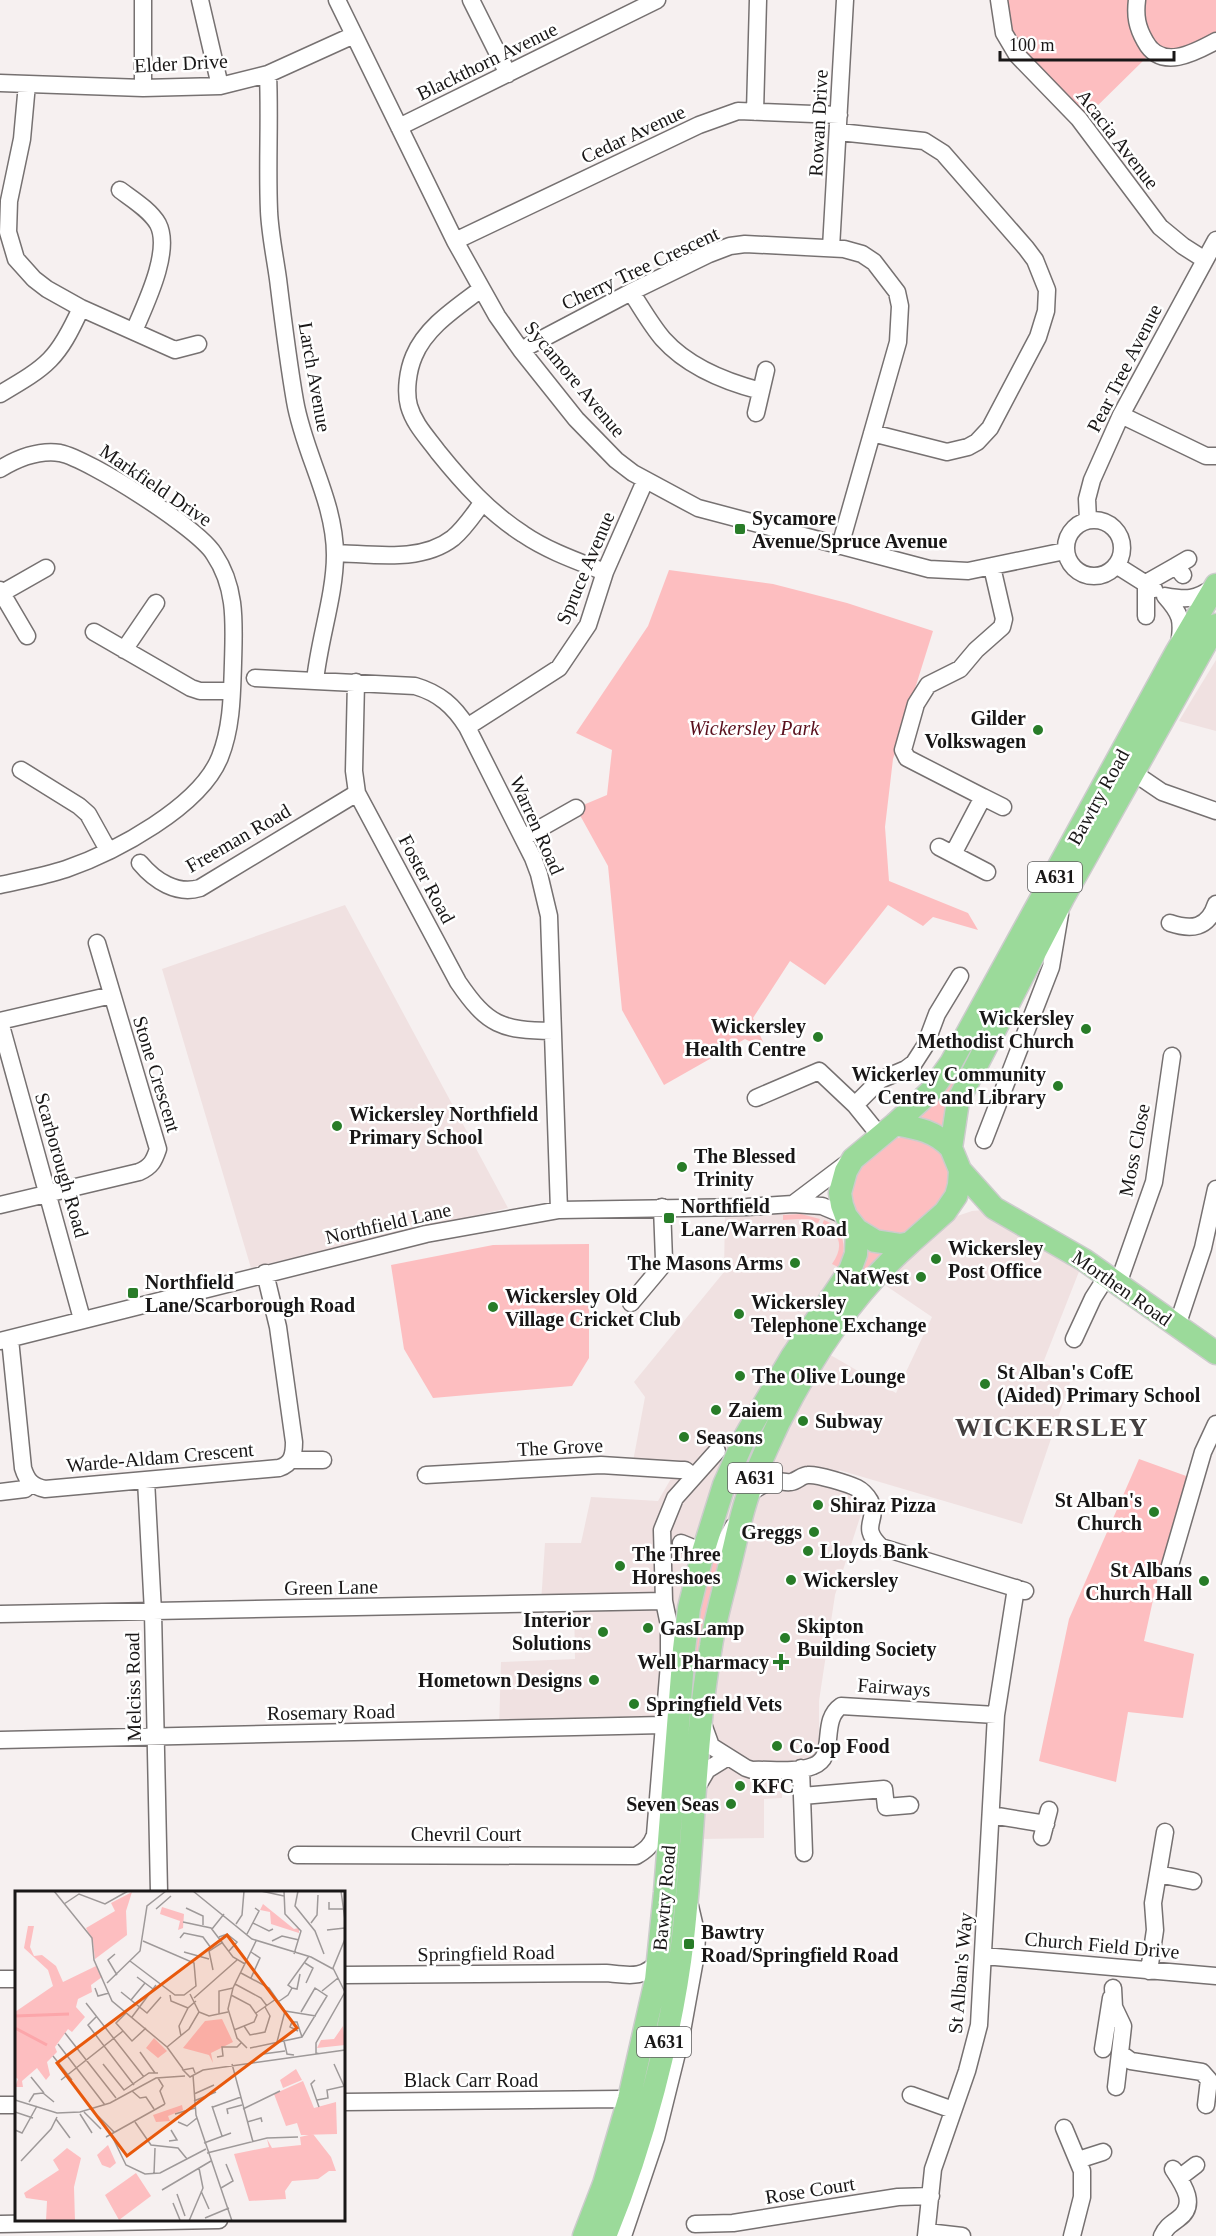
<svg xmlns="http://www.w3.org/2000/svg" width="1216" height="2236" viewBox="0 0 1216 2236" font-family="Georgia,serif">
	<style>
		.built { fill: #f0e1e1; fill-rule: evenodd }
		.green { fill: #fdbec0 }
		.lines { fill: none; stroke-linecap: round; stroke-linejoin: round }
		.minor-casing { stroke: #767171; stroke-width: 19 }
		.major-casing { stroke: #ccc; stroke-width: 25 }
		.minor { stroke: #fff; stroke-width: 16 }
		.major { stroke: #9bda9a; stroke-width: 22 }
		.poi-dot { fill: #287c28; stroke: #fff; stroke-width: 2 }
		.labels { text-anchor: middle; stroke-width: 5; stroke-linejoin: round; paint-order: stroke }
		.shield { fill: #fff; stroke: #5e5d5d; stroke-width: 1.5 }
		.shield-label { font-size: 18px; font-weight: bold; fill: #191717 }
		.street-label { font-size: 20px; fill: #191717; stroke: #fff }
		.poi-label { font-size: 20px; font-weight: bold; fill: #191717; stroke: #fff; text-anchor: start }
		.park-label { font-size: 20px; font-style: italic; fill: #5a101d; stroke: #fff }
		.district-label { font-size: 26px; font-weight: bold; letter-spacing: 1.5px; fill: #443f3f; stroke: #fff }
		.inset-river { fill: none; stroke: #fca6aa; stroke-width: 3 }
		.inset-road { fill: none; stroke: #9e9999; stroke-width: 1.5 }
		.view { fill: #e8590c; fill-opacity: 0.15; stroke: #e8590c; stroke-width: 3 }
		.inset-edge { fill: none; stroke: #191717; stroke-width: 3 }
	</style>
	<rect width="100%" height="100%" fill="#f6f0f0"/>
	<path class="built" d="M1216 660V731L1179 721 1194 696Z
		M345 905 508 1208 251 1268 162 969Z
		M804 1209 830 1216 867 1246 972 1211 983 1210 1080 1269 1043 1363 1073 1374 1022 1524 839 1470 834 1481 859 1499 863 1508 835 1595 819 1701V1746L815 1755 802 1761H782V1798L764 1799V1838L702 1839 663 1726 499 1729 501 1662 575 1659 574 1603H541L545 1543H581L591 1497 658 1501 676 1470 632 1467 645 1397 634 1382 724 1272 725 1213ZM879 1281 932 1317 896 1393 827 1353Z"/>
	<path class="green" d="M1007 0H1129C1126 23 1134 39 1147 57L1088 115 1084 116C1059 91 1018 59 1009 24 1007 16 1008 8 1007 0Z
		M1141 0H1216V36L1168 53 1148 39Z
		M669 570 773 584 847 603 933 631 893 759 885 827 889 881 968 913 978 930 933 917 923 926 888 905 825 985 790 961 753 1018 763 1042 757 1045 745 1039 664 1085 622 1010 608 866 576 808 607 795 612 750 576 733 648 626Z
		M955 1068 964 1074 944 1128 919 1120 916 1114Z
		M913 1135C950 1151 949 1156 948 1194L910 1230 900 1234 876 1233 865 1226 850 1203 854 1174 892 1139Z
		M801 1214 820 1219 818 1223 799 1219 783 1220V1215Z
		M824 1220C844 1227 849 1250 838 1267L832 1264C844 1247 841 1233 822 1225Z
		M589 1244V1358L572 1386 433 1398 404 1349 391 1265 493 1245Z
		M862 1248 886 1252 858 1286 851 1280Z
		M1139 1459 1189 1477 1160 1568 1144 1641 1194 1654 1183 1718 1128 1712 1116 1782 1039 1761 1069 1619Z
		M721 1553 706 1613 681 1872 688 1671 706 1559Z"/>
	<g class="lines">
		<g class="minor-casing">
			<path id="minor" d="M200 0 220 86
				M337 0 455 241 497 316 521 350 576 419 616 460 633 473 698 508 929 569 968 571 1065 551
				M471 0 508 74
				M999 0 1004 33 1017 55 1079 119 1160 227 1183 246 1205 260
				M1137 0C1135 16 1137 27 1145 41 1161 71 1194 53 1216 41
				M268 74C270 120 267 165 269 211 270 234 275 257 278 279 283 320 288 361 295 401 304 454 335 501 335 555 335 595 319 640 315 681
				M0 83 143 88 220 86 268 74 354 35
				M27 84 22 139 9 201 8 232 16 259 34 279 47 289 81 308 175 350 198 344
				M143 88V0
				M755 112 758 0
				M399 127 657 0
				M839 132 924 141 943 153 1026 248 1035 260 1047 290 1046 311 1038 337 990 428 977 442 968 447 947 452 872 433
				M120 190C132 199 150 210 158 224 172 251 145 305 134 331
				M455 241 699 125 738 111 839 115
				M831 248 845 0
				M481 289C456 308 426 327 414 356 408 370 405 391 409 406 414 424 427 437 438 452 463 483 489 512 523 534 548 551 577 561 605 572
				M631 292C641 307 651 325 663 339 688 367 726 382 761 391
				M521 350 631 292 709 254 730 246 745 244 844 249 862 254 874 262 897 292 900 306 898 342 840 546
				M0 394C48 366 58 359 81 308
				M756 413 766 370
				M1121 415 1206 456H1216
				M0 469C18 458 39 450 60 453 89 459 198 528 214 554 237 588 234 624 233 663 232 694 232 727 220 757 200 807 115 852 66 869 45 876 22 880 0 885
				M1066 548a28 28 0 1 1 56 0a28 28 0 1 1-56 0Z
				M1088 520 1087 499 1092 480 1121 415 1216 240
				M335 553C373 554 421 563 453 538 465 528 473 515 483 502
				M1116 565 1154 589
				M1183 575 1176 566 1188 559
				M0 590 27 636
				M2 593 46 568
				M1146 616V583L1176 566
				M94 632 191 688 200 691H232
				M1179 645C1183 620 1181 614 1165 596 1187 600 1195 600 1214 587
				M124 650 156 603
				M255 678 415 686C439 693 454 706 467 727L533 858 539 874 549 916 559 1210
				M356 682 354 771 357 793 458 982C488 1026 501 1030 553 1031
				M467 727 559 668 588 625 605 572 645 481
				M21 770 79 806 88 814 108 850
				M1125 770 1134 773 1162 792 1216 811
				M983 797 1003 807
				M523 838 576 808
				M939 847 987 872
				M953 854 983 797 907 758 903 750 916 704 928 685 960 669 976 650 1002 627 1004 619 992 567
				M140 863C155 881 177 895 200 888L357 793
				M1170 923C1191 930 1208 929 1216 904
				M0 1021 112 995
				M0 1022 82 1319
				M756 1098 819 1071 855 1105 880 1136
				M855 1105 880 1080 906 1069 914 1063 925 1046 937 1014 960 976
				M984 1140 1051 967 1060 914
				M793 1204 850 1161
				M0 1205 139 1172C151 1167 154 1161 158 1149L97 943
				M1118 1284 1154 1182 1172 1056
				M631 1303 662 1266 664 1260 662 1207
				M1177 1326 1203 1248 1216 1189
				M10 1339 23 1468C27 1481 32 1486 45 1489L279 1468C292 1464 294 1455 294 1442L278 1327 265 1273
				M1074 1339 1093 1298 1107 1276
				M0 1341 426 1234 559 1210 747 1207 793 1204 822 1206 846 1216
				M291 1460H323
				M426 1475 601 1465 680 1470H685L693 1476
				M146 1480 153 1612 159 1892
				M0 1492 25 1489 31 1484
				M748 1495C756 1488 766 1482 777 1481 782 1481 786 1483 791 1482 797 1481 802 1475 808 1475 817 1474 849 1484 857 1488 863 1491 867 1496 870 1501 880 1521 858 1525 881 1547L1025 1591
				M681 1543 703 1552 714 1553 722 1548 733 1527
				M1169 1569 1203 1452 1216 1424
				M0 1614 664 1601
				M703 1724 711 1746 746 1768 752 1770C770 1769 795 1773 813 1766 838 1757 819 1721 841 1706L996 1715
				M0 1740 663 1725
				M801 1768 804 1853
				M697 1787 707 1770 728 1757
				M802 1796 884 1789 886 1807 910 1805
				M991 1815 1046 1824
				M1042 1837 1049 1810
				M297 1855 636 1856C646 1850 651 1846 655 1835L669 1664V1625L664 1601 662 1530 675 1498 717 1451
				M1158 1874 1193 1881
				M984 1956 1216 1976
				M1149 1971 1155 1930 1153 1903 1165 1832
				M344 1975 606 1973C627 1975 645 1980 659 1960
				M0 1979H16
				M1113 1988 1114 2007 1123 2026 1120 2053 1131 2061 1202 2072 1209 2080 1206 2105
				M1103 2049 1111 1998
				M1116 2087 1120 2053
				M911 2095 953 2110
				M344 2102 620 2099 639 2101
				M0 2105H16
				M1064 2128 1082 2171V2197L1072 2236
				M1078 2160 1103 2152
				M1179 2178 1196 2165
				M0 2224 219 2220
				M695 2224 733 2223 898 2197 931 2196
				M927 2232 962 2236
				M623 2236 656 2138 681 2037 696 1954 697 1936 690 1906
				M926 2236 933 2169 967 2071 979 2025 996 1715 1016 1588
				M1162 2236C1166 2227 1171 2224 1178 2219 1198 2205 1183 2184 1173 2169"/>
		</g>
		<g class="major-casing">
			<path id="major" d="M895 1124 931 1091 951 1063 1177 651 1216 585
				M951 1148C935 1131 917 1128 895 1124L853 1159 846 1171 840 1193 842 1205 846 1216 857 1230 875 1241 901 1245 910 1243 945 1212 956 1196 959 1185 960 1170 951 1148 958 1101 1063 898 1216 625
				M960 1170 994 1208 1084 1260 1216 1353
				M584 2236 604 2184 629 2099 656 1980 665 1892 684 1649 689 1608 703 1552 724 1485 746 1435 791 1358 850 1270 856 1254 857 1230
				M605 2236C642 2147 672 2034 683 1938 694 1841 694 1742 711 1646 715 1620 723 1594 729 1568 735 1546 739 1523 746 1501 754 1474 767 1448 779 1422 813 1355 853 1293 910 1243"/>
		</g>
		<use href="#minor" class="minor"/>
		<use href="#major" class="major"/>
	</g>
	<g class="poi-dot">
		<rect x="734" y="523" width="12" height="12" rx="3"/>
		<circle cx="1038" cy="730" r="6"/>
		<circle cx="1086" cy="1029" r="6"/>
		<circle cx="818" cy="1037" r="6"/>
		<circle cx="1058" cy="1086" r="6"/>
		<circle cx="337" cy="1126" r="6"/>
		<circle cx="682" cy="1167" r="6"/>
		<rect x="663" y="1212" width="12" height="12" rx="3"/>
		<circle cx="936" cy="1259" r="6"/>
		<circle cx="795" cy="1263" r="6"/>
		<circle cx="921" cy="1277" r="6"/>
		<rect x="127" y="1287" width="12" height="12" rx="3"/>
		<circle cx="493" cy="1307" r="6"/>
		<circle cx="739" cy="1314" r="6"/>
		<circle cx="740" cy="1376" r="6"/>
		<circle cx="985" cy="1384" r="6"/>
		<circle cx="716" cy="1410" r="6"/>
		<circle cx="803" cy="1421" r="6"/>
		<circle cx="684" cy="1437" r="6"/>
		<circle cx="818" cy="1505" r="6"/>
		<circle cx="1154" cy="1512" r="6"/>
		<circle cx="814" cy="1532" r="6"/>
		<circle cx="808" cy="1551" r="6"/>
		<circle cx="620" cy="1566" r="6"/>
		<circle cx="791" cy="1580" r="6"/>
		<circle cx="1204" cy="1581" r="6"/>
		<circle cx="648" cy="1628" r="6"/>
		<circle cx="603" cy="1632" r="6"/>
		<circle cx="785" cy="1638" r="6"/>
		<path d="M778 1653h6v6h6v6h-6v6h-6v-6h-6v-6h6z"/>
		<circle cx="594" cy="1680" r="6"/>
		<circle cx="634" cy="1704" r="6"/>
		<circle cx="777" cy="1746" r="6"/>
		<circle cx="740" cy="1786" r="6"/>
		<circle cx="731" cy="1804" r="6"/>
		<rect x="683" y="1938" width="12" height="12" rx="3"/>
	</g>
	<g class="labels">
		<g class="shield">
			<rect x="1028" y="862" width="54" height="30" rx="4.5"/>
			<rect x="728" y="1463" width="54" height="30" rx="4.5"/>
			<rect x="637" y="2027" width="54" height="30" rx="4.5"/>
		</g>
		<g class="shield-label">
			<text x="1055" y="883">A631</text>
			<text x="755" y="1484">A631</text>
			<text x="664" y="2048">A631</text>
		</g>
		<g class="street-label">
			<text transform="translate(487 61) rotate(-26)" y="7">Blackthorn Avenue</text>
			<text transform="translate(181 63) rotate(-3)" y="7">Elder Drive</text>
			<text transform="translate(818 123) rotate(-87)" y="7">Rowan Drive</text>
			<text transform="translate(633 134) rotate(-25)" y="7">Cedar Avenue</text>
			<text transform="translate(1118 139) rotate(52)" y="7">Acacia Avenue</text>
			<text transform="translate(640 268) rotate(-25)" y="7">Cherry Tree Crescent</text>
			<text transform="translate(1124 368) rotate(-63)" y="7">Pear Tree Avenue</text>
			<text transform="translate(315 377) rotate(80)" y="7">Larch Avenue</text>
			<text transform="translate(575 379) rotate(50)" y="7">Sycamore Avenue</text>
			<text transform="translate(156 485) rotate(34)" y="7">Markfield Drive</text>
			<text transform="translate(585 568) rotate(-67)" y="7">Spruce Avenue</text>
			<text transform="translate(1098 797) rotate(-61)" y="7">Bawtry Road</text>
			<text transform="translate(537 825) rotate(66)" y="7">Warren Road</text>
			<text transform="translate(238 838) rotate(-30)" y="7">Freeman Road</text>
			<text transform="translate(427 879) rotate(62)" y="7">Foster Road</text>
			<text transform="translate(157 1074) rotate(73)" y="7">Stone Crescent</text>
			<text transform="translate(1134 1150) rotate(-79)" y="7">Moss Close</text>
			<text transform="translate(62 1165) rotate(74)" y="7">Scarborough Road</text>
			<text transform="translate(388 1223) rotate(-13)" y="7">Northfield Lane</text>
			<text transform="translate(1122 1288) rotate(35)" y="7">Morthen Road</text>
			<text transform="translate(560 1447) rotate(-3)" y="7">The Grove</text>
			<text transform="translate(160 1457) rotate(-5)" y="7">Warde-Aldam Crescent</text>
			<text transform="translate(331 1587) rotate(-1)" y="7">Green Lane</text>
			<text transform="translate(133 1687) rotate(-91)" y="7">Melciss Road</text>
			<text transform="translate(894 1687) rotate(4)" y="7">Fairways</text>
			<text transform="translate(331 1712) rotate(-1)" y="7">Rosemary Road</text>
			<text x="466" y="1841">Chevril Court</text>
			<text transform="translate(664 1898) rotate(-85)" y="7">Bawtry Road</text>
			<text transform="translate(1102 1945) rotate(5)" y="7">Church Field Drive</text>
			<text transform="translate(486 1953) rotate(-1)" y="7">Springfield Road</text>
			<text transform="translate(960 1973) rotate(-85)" y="7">St Alban's Way</text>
			<text x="471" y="2087">Black Carr Road</text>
			<text transform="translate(810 2190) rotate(-9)" y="7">Rose Court</text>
		</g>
		<g class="poi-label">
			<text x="752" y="525">Sycamore<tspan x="752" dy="23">Avenue/Spruce Avenue</tspan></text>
			<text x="1026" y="725" text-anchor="end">Gilder<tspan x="1026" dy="23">Volkswagen</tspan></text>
			<text x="1074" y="1025" text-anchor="end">Wickersley<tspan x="1074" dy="23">Methodist Church</tspan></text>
			<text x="806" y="1033" text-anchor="end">Wickersley<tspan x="806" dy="23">Health Centre</tspan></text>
			<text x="1046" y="1081" text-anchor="end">Wickerley Community<tspan x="1046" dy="23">Centre and Library</tspan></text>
			<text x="349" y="1121">Wickersley Northfield<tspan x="349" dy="23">Primary School</tspan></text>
			<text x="694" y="1163">The Blessed<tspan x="694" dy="23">Trinity</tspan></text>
			<text x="681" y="1213">Northfield<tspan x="681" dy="23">Lane/Warren Road</tspan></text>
			<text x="948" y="1255">Wickersley<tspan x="948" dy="23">Post Office</tspan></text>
			<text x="783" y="1270" text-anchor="end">The Masons Arms</text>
			<text x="909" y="1284" text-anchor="end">NatWest</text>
			<text x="145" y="1289">Northfield<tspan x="145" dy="23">Lane/Scarborough Road</tspan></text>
			<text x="505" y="1303">Wickersley Old<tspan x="505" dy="23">Village Cricket Club</tspan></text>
			<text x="751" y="1309">Wickersley<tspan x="751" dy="23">Telephone Exchange</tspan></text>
			<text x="997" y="1379">St Alban's CofE<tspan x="997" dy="23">(Aided) Primary School</tspan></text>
			<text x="752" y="1383">The Olive Lounge</text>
			<text x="728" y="1417">Zaiem</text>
			<text x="815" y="1428">Subway</text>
			<text x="696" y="1444">Seasons</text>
			<text x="1142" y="1507" text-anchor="end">St Alban's<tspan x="1142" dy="23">Church</tspan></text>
			<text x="830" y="1512">Shiraz Pizza</text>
			<text x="802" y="1539" text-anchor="end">Greggs</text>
			<text x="820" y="1558">Lloyds Bank</text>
			<text x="632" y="1561">The Three<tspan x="632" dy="23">Horeshoes</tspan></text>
			<text x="1192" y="1577" text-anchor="end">St Albans<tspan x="1192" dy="23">Church Hall</tspan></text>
			<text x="803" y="1587">Wickersley</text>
			<text x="591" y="1627" text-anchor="end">Interior<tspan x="591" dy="23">Solutions</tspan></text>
			<text x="797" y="1633">Skipton<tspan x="797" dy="23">Building Society</tspan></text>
			<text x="660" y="1635">GasLamp</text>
			<text x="769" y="1669" text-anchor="end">Well Pharmacy</text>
			<text x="582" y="1687" text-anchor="end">Hometown Designs</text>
			<text x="646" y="1711">Springfield Vets</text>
			<text x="789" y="1753">Co-op Food</text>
			<text x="752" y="1793">KFC</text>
			<text x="719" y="1811" text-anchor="end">Seven Seas</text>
			<text x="701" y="1939">Bawtry<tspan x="701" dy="23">Road/Springfield Road</tspan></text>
		</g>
		<g class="park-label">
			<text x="754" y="735">Wickersley Park</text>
		</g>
		<g class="district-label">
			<text x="1052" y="1436">WICKERSLEY</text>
		</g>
	</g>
	<g transform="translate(15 1891)">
		<rect width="330" height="330" fill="#f6f0f0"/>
		<path d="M117 1 111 20 112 44 80 68 78 51 71 37 100 20 96 12ZM248 13 279 38 284 37V42L256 33 255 21 245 19ZM147 16 169 23 168 37 163 39 165 30 145 23ZM13 35H19L15 56 19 65 27 64 41 75 48 91 81 75 87 86 76 94 77 101 63 108 61 116 70 126 57 141 53 138 40 156 42 161 32 171 35 184 31 189 22 177 7 190 8 196H0L3 188 0 186V121L38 95 33 79 9 57ZM207 128 218 151 196 162 198 172 194 164 168 157 190 130ZM328 135 330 154 302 157 306 149 319 148ZM139 147 152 160 143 167 131 157ZM281 178 287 189 268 197 265 189ZM288 190 299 217 321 211 322 243 286 244 282 232 271 235 259 203ZM167 214 168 219 153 225 155 230 141 231 138 224ZM298 243 316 266 321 280H314L303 288 277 290 270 300 271 308 234 310 219 263 254 256 252 248 257 257 286 254 285 246ZM93 254 101 272 95 277 87 274 82 264ZM52 257 66 267 59 296 60 330H31L32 310 11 307 9 302 44 279 38 269ZM121 282 136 305 104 329 90 304Z" fill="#fdbec0"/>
		<path class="inset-river" d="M0 125 54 123M0 137 32 154"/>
		<path class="inset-road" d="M39 0 77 47 79 69 97 110 152 156 168 178M178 0 237 48 296 66 318 78M246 0 269 5M269 0 270 23 286 40 279 63M283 0 280 15 300 40 309 63M326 0 330 29M314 11V18H328M49 13 64 3 90 13 113 0M171 17 188 25V34M141 18 156 5M168 31 196 37 218 66 230 73M238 32 254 40 258 38M296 32 302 24 303 4M221 33 227 24 229 0M197 38 209 23M312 39 330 37M232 43 244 20 240 17M204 46 212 43 222 51 214 60M165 47 169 42 188 46 196 57M330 48 318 77 330 101M257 50 267 45 284 49M169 61 194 68M100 63 93 69 102 84M115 70 160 104H169L181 95 179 72 128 50M290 72 298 77 291 92M198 79 194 60 208 51M226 82 254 97 270 120M122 86 138 98M236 87 245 67 236 61M92 92 125 60 132 15 151 0M220 93 246 107 252 115M80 97 83 105 94 102M277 97 282 98 285 83M307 100 323 87M106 101 132 122 146 106M155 104 156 110 173 117M216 104 235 114 242 124 239 131 219 139M179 107 222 69M116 109 130 92M263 111 273 104 277 97 273 94 294 65M71 112 129 186M270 120 301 125M184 121 194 125 213 121M111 122 101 132 117 150 131 137M241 122 261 108M204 123V100L218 97M81 126 73 134 119 194M117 126 141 94M229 135 235 144 250 141 255 125 250 116M283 140 275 136 277 131H282L287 146M50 142 101 207M166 145 164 135 173 117 181 110M269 150 272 163 279 164M262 151 270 120M43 153 90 214M152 156 174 138 184 121 175 103M232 157 222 147 213 118 218 97 241 50M235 157 287 146 312 105 300 97 286 121M125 161 140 182M248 163 270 160M305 163 301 162V152L330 101M38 165 57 189M202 166 208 165 207 156H222L226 152M88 173 109 199 134 182H143M217 173 238 251M319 173 329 195M180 182 178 177 168 179 175 186 188 179 330 159M178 184 181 224 217 330M16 186 29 202M143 187 148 195 145 200 150 213M46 189 108 140M300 189 296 193 304 216M117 200 125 207 131 206 139 218M179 203 199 194M0 209 42 222 65 221 95 212 141 187 170 185M302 209 313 207 312 199 330 195M179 210 201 201M14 211 19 203 28 202 39 211M197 215 207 245M198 216 226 206M228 218 265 200M0 221 18 227M69 221 86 238M65 223 77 242M160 223 180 217M213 223 212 218 227 214M83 225 99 241M41 228 55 247M120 231 136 254 163 257 172 268M163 231 172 235 182 227M232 231 246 227 247 231M0 239 7 242 22 215M96 243 111 274 130 283 145 282 191 258M91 246 150 213M154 250 162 249 156 239M189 252 216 242M192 262 252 247 283 246M6 270 36 238 42 226M139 283 140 257M206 297 218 290 211 273M147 299 196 270M186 300 194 318M162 303 170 325M158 312 165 329M190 327 214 317M174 330 188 297 184 277"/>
		<path class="view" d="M212 44 282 137 112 265 42 172Z"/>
		<rect width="330" height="330" class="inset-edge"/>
	</g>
	<path d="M1000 51v9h174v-9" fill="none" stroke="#191717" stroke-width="3"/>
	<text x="1009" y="51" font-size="18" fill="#191717" stroke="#ffffff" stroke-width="4.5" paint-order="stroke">100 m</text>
</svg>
